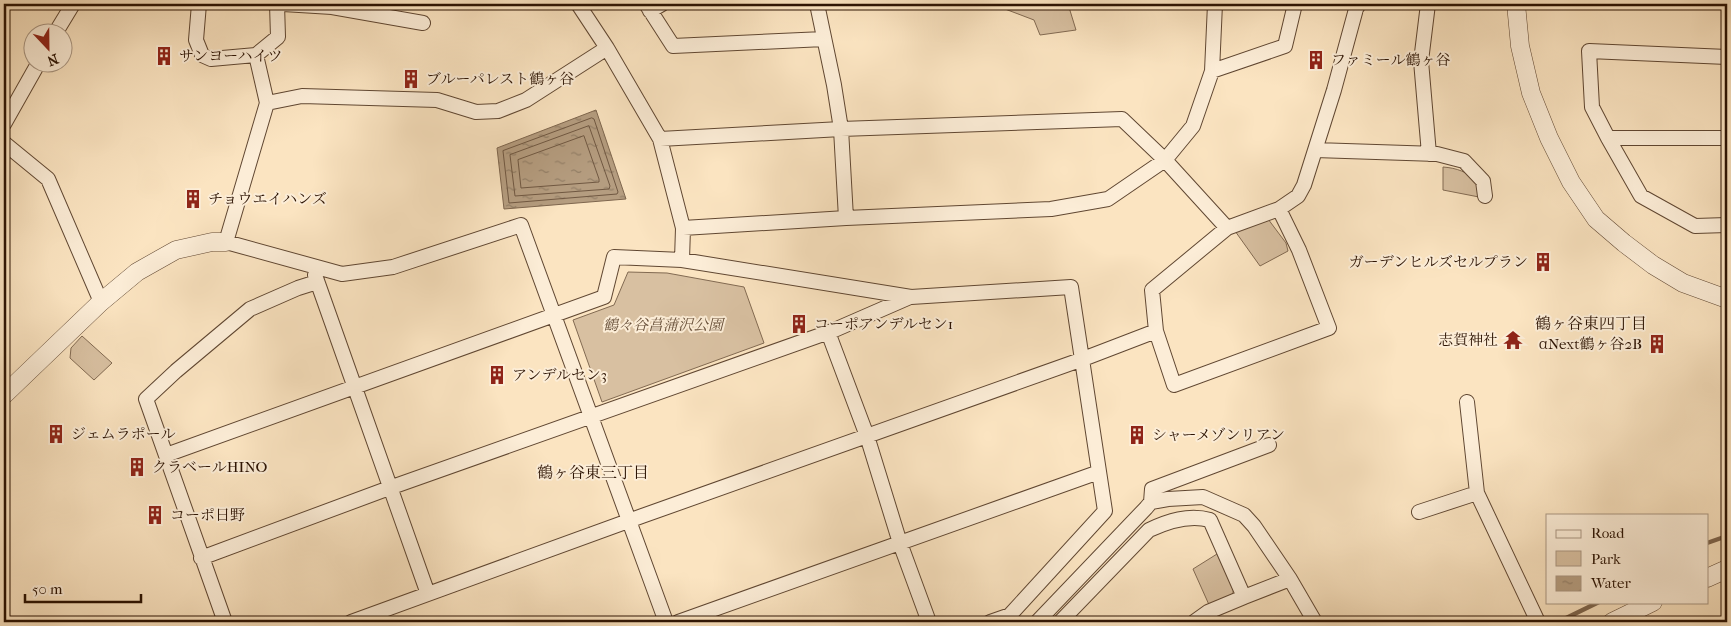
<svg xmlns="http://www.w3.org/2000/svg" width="1731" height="626" viewBox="0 0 1731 626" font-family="'IM FELL French Canon','Noto Serif JP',serif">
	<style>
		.green { fill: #d8c0a1; stroke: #826a52 }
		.water { fill: url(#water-ripples); stroke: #7e664e }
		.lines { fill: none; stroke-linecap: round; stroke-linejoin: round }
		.shore { stroke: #705842; stroke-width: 1 }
		.stream { stroke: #7e664e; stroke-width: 4.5 }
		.minor-casing { stroke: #604732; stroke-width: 16 }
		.tertiary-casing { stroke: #604732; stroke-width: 19 }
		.minor { stroke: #fcedd7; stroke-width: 14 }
		.tertiary { stroke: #fcedd7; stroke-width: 18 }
		.labels { text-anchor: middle; stroke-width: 4; stroke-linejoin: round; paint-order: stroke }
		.poi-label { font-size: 15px; fill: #2c1303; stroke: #fcedd7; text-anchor: start }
		.park-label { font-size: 15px; font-style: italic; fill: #68503a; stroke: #fcedd7 }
		.neighbourhood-label { font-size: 16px; fill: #2c1303; stroke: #fcedd7 }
	</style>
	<defs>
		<pattern id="water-ripples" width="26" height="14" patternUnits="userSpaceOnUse" patternTransform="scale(1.25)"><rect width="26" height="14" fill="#b59d80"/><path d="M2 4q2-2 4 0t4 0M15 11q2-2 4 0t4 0" fill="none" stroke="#937f67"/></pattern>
	</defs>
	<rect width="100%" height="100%" fill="#fbe4c1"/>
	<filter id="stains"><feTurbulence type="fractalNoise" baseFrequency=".004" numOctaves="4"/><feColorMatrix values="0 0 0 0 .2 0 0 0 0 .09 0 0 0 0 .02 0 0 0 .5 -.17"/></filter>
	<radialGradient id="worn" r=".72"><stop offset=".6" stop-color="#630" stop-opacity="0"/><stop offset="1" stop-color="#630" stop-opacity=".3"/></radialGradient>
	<path class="green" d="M1003 4H1068L1076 30 1040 35 1034 20 1005 9Z
		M1443 167C1457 168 1467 172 1477 181L1479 197 1443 190Z
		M1268 219 1286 243 1288 251 1260 266 1235 231Z
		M628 272 667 273 744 287 764 343 602 402 573 320 614 305Z
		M82 336 112 363 94 380 70 358 71 348Z
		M1217 554 1234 587 1232 598 1210 607 1193 569Z"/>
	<path class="water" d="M596 110 626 199 504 209 497 148Z"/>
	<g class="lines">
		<path class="shore" d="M592 118 594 119 618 192 617 194 509 203 503 151Z
			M589 126 610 186 609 189 515 196 510 155Z
			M584 136 599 179V182L521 188 518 160Z"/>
		<path class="stream" d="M1707 543 1727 536
			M1558 622 1599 602"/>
		<g class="minor-casing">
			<path id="minor" d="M199 4 196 40 202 55 211 59 256 55 267 103 226 242 342 274 393 267 521 225 666 622
				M283 4 332 7 423 23
				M578 4 607 48 660 139 683 228 682 260
				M646 4 673 46 824 39
				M817 4 834 85 841 129 846 218
				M1428 4 1421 61 1429 154
				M650 11 662 4
				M56 32 73 4
				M256 55 278 37 277 4
				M1727 57 1589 51 1592 107 1608 138 1641 196 1695 226 1727 225
				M1212 71 1285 46 1295 4
				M267 103 302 96 437 100 476 112 498 111 526 100 607 48
				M4 124 39 62
				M1608 138H1727
				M660 139 841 129 1122 119 1165 160 1227 228
				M4 143 48 179 101 302
				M1315 150 1437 154 1464 161 1483 181 1485 196
				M1279 209 1299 250 1329 328 1174 385 1156 331 1152 290 1227 228 1279 209 1298 196 1304 185 1334 90 1356 9 1359 4
				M683 228 846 218 1051 209 1108 199 1165 160 1193 126 1212 71 1215 4
				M315 275 428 594
				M828 332 867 436 900 543 929 622
				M1467 402 1477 493 1538 622
				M166 455 604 297 614 257 682 260 911 297 1071 287 1105 511 1010 615 990 622
				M1151 502 1168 499 1203 497 1244 515 1254 526 1290 579 1315 622
				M1419 512 1477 493
				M201 558 392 487 832 331 910 297
				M1244 597 1290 579
				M225 622 146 399 176 371 250 309 298 288 317 282
				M351 622 642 516 1083 359 1156 331
				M678 622 1099 472
				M1037 622 1146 508 1151 502 1152 489 1269 445
				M1060 622 1149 530C1168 521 1189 514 1210 520L1244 597 1208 612 1194 622"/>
		</g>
		<g class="tertiary-casing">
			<path id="tertiary" d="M1516 4 1520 46 1531 93 1549 138 1571 182 1596 219 1624 243 1653 265 1683 283 1727 299
				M4 395 101 302 137 272 176 250 212 242H226
				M1707 578 1727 569
				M1612 622 1653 602"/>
		</g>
		<use href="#minor" class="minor"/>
		<use href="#tertiary" class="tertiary"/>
	</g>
	<defs>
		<g id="building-bare" transform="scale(1.5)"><path d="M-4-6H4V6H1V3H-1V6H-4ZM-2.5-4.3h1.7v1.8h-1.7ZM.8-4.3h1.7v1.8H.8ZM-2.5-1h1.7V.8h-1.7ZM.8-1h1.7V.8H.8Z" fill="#8f2418" stroke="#fcedd7" stroke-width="2.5" paint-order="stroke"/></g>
		<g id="temple-bare" transform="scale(1.5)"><path d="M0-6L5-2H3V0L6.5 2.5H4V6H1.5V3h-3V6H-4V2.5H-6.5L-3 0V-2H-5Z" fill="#8f2418" stroke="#fcedd7" stroke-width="2.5" paint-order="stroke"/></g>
	</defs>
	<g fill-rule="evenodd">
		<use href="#building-bare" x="164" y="56"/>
		<use href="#building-bare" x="1316" y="60"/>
		<use href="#building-bare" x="411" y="79"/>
		<use href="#building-bare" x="193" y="199"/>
		<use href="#building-bare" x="1543" y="262"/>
		<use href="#building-bare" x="799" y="324"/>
		<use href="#temple-bare" x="1513" y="340"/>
		<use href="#building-bare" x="1657" y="344"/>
		<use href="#building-bare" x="497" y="375"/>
		<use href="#building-bare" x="56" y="434"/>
		<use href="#building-bare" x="1137" y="435"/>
		<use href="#building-bare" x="137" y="467"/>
		<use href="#building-bare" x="155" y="515"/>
	</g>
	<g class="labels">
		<g class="poi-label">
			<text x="179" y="61">サンヨーハイツ</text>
			<text x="1331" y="65">ファミール鶴ヶ谷</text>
			<text x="426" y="84">ブルーパレスト鶴ヶ谷</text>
			<text x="208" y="204">チョウエイハンズ</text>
			<text x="1528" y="267" text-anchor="end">ガーデンヒルズセルプラン</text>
			<text x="814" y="329">コーポアンデルセン1</text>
			<text x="1498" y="345" text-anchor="end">志賀神社</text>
			<text x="1642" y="349" text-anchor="end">αNext鶴ヶ谷2B</text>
			<text x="512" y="380">アンデルセン3</text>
			<text x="71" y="439">ジェムラポール</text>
			<text x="1152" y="440">シャーメゾンリアン</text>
			<text x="152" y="472">クラベールHINO</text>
			<text x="170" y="520">コーポ日野</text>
		</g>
		<g class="park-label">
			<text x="663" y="330">鶴々谷菖蒲沢公園</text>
		</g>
		<g class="neighbourhood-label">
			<text x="1591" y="329">鶴ヶ谷東四丁目</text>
			<text x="593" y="478">鶴ヶ谷東三丁目</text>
		</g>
	</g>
	<rect width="1731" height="626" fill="none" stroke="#fbe4c1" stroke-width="20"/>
	<rect x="5" y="5" width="1721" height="616" fill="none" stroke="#2c1303" stroke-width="2.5"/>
	<rect x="10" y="10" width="1711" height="606" fill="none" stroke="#2c1303"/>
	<rect x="1546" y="514" width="162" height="90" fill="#fcedd7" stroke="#a99682"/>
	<rect x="1556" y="530" width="25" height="8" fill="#fcedd7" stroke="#a99682"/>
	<text x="1591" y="538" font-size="15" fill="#2c1303">Road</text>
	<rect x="1556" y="551" width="25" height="15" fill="#d8c0a1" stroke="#a99682"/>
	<text x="1591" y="564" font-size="15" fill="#2c1303">Park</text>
	<rect x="1556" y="576" width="25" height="15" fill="url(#water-ripples)" stroke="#a99682"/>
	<text x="1591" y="588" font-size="15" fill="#2c1303">Water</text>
	<g transform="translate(48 48) rotate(158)"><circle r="24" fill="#fcedd7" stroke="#a99682"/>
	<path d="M0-4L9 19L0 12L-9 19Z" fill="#8f2418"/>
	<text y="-8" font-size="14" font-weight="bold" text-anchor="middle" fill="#2c1303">N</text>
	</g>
	<path d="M25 594v8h116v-8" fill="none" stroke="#2c1303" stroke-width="2.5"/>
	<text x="32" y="594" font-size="15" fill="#2c1303" stroke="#fcedd7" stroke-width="4" paint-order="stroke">50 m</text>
	<rect width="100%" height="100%" filter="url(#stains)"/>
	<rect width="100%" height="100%" fill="url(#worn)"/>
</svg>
